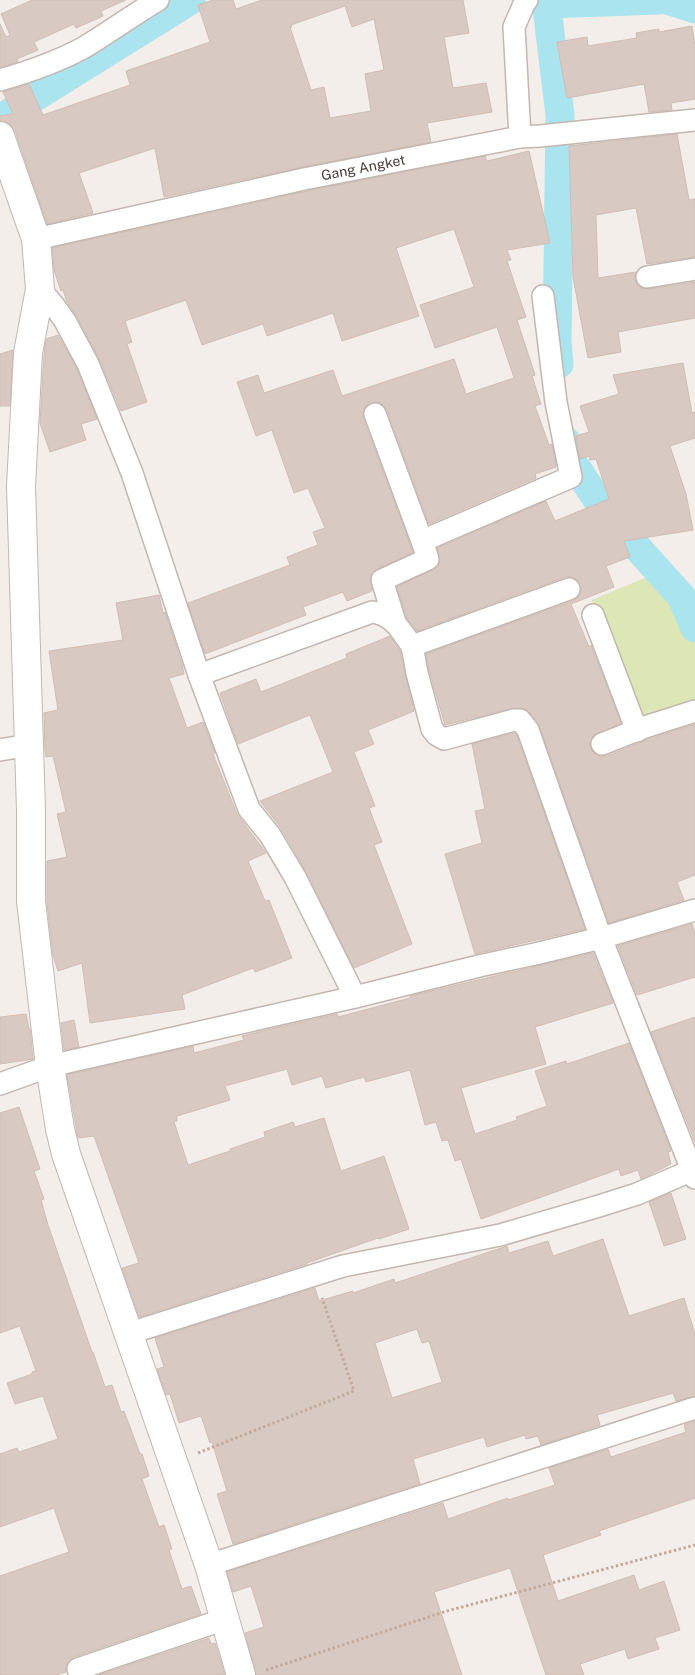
<svg xmlns="http://www.w3.org/2000/svg" width="695" height="1675" viewBox="0 0 695 1675" font-family="'Public Sans',sans-serif">
	<style>
		.green { fill: #dde6b5 }
		.lines { fill: none; stroke-linecap: round; stroke-linejoin: round }
		.canal { stroke: #aae4ee; stroke-width: 29 }
		.building { fill: #d8cac3; stroke: #d0bdb3; fill-rule: evenodd }
		.minor-casing { stroke: #c3b7b0; stroke-width: 24 }
		.tertiary-casing { stroke: #c3b7b0; stroke-width: 30 }
		.path { stroke: #c1ab9f; stroke-width: 3; stroke-dasharray: 2.5 2.5; stroke-linecap: butt }
		.minor { stroke: #fff; stroke-width: 21 }
		.tertiary { stroke: #fff; stroke-width: 28 }
		.labels { text-anchor: middle; stroke-width: 4.5; stroke-linejoin: round; paint-order: stroke }
		.street-label { font-size: 14px; fill: #483e38; stroke: #fff }
	</style>
	<rect width="100%" height="100%" fill="#f4eeea"/>
	<path class="green" d="M652 575 664 589 695 643V711L637 731 593 615 592 600Z"/>
	<g class="lines">
		<path class="canal" d="M546 0 560 115 557 342 559 364
			M667 0 695 9
			M547 4 658 0
			M0 119 191 0
			M566 441 568 455 606 513 681 596 695 628"/>
	</g>
	<path class="building" d="M32 0H126L101 11 103 16 76 28 74 24 34 42 38 50 17 59 18 62 0 67V24L6 37 10 35 1 14Z
		M213 0H233L236 9 262 0H463L469 33 444 37 453 88 486 83 492 112 427 123 431 142 302 167 164 197 155 148 79 173 93 213 47 224 15 131 10 124 0 121V116L13 114 3 92 29 84 43 115 130 85 126 71 210 42 198 5ZM345 6 352 27 374 19 384 70 365 74 371 111 330 118 324 87 311 90 290 27H292L291 25Z
		M692 26 695 46V99L671 103 672 110 649 112 644 84 567 98 557 42 587 37 588 46 637 38 636 33 659 29V32Z
		M677 134 689 200 695 199V257L647 264 636 208 596 215 598 278 636 272 635 279 637 285 642 288 649 289 695 282V318L618 332 621 352 588 358 573 277 569 146Z
		M529 151 550 243 507 250 511 260 507 261 526 317 517 320 535 375 532 376 541 404 535 406 549 445 552 444 556 467 535 474 536 478 429 524 387 410 383 405 378 402H370L365 406 363 411V418L413 552 372 572 370 578 372 591 347 601 343 592 303 607 306 615 205 654 188 603 290 565 287 557 318 545 313 532 325 528 308 488 294 493 272 430 256 436 237 382 258 375 264 393 333 370 342 396 454 359 466 394 514 378 497 327 435 348 420 305 474 287 454 229 396 248 419 316 342 341 333 313 267 336 263 324 202 345 186 300 125 321 132 342 127 344 147 402 121 411 99 358 76 315 67 302 63 290 61 291 54 270 52 248 307 191 485 156 487 161Z
		M58 335 77 369 97 419 81 424 86 440 50 452 40 423 44 355 46 339Z
		M13 350 10 406H0V354Z
		M683 363 692 413 695 412V438L670 446 686 494 693 530 624 541 630 557 606 566 614 587 571 604 589 647 591 645 621 723 593 736 590 743 591 749 594 753 600 756H607L649 739 695 724V875L677 882 684 900 609 923 538 722 526 709 514 708 445 725 429 670 426 654 573 601 578 597 581 592V584L577 580 572 577H565L417 631 407 618 397 587 438 567 440 561 437 548 546 501 555 521 609 499 596 459 590 460 589 456 580 459 576 436 589 432 580 406 619 394 613 375Z
		M159 595 163 613 165 612 182 664 184 674 169 678 187 728 203 722 215 753 213 754 237 814 266 853 248 861 265 901 269 900 292 958 255 972 253 968 182 995 185 1009 90 1023 82 963 58 971 53 955 47 903V861L67 857 57 814 66 812 53 756 46 757 45 750 44 713 58 710 49 651 123 640 116 603Z
		M390 636 400 651 414 711 368 730 374 744 354 752 375 806 369 808 382 842 374 845 412 944 354 968 306 871 281 828 260 801 333 772 310 715 238 744 220 693 256 679 261 692 347 658 346 654Z
		M514 733 517 736 585 929 475 954 445 854 482 843 475 811 485 809 472 744Z
		M692 924 695 933V977L637 995 618 946Z
		M593 953 613 1003 535 1027 546 1064 461 1088 475 1134 517 1120 516 1117 547 1106 535 1071 566 1061 567 1064 629 1043 671 1151 668 1152 671 1164 641 1179 638 1170 621 1176 619 1169 481 1219 461 1159 455 1161 448 1140 442 1141 436 1122 425 1125 410 1070 366 1082 364 1077 326 1088 322 1076 292 1085 287 1069 225 1086 230 1100 177 1116V1121L174 1122 188 1165 230 1151V1149L265 1137 264 1132 293 1122 295 1127 324 1118 341 1171 384 1156 409 1229 379 1239 378 1238 307 1263V1264L139 1317 122 1268 139 1263 94 1136 78 1138 67 1075 193 1046 194 1053 244 1040 242 1036 267 1030 337 1014 338 1017 410 998V996Z
		M26 1014 29 1029H30L33 1059 0 1064V1017Z
		M695 1017V1142L651 1032Z
		M74 1020 79 1047 64 1050 61 1023Z
		M19 1107 40 1169 34 1171 44 1199 41 1200 48 1225 92 1352H93L105 1387 112 1385 121 1412 124 1411 140 1454H142L149 1476 142 1479 159 1527 164 1525 172 1549 169 1550 182 1589 191 1586 201 1614 74 1657 68 1661 66 1666V1672L56 1675H0V1576L69 1552 54 1508 0 1527V1454L17 1448 19 1452 58 1439 43 1396 15 1404 7 1383 32 1374V1372L36 1371 20 1326 0 1333V1113Z
		M671 1193 686 1239 664 1246 649 1202Z
		M603 1239 629 1316 684 1298 695 1334V1396L676 1401 673 1393 597 1415 600 1425 541 1445 538 1436 526 1439 525 1435 487 1447 484 1437 413 1459 420 1484 233 1544 217 1494 227 1491 212 1442 210 1443 201 1416 179 1423 170 1394 166 1395 157 1369 164 1367 155 1338 315 1288 319 1301 353 1291V1293L394 1279 395 1283 507 1246 509 1253 548 1241 553 1256ZM417 1329 422 1343 429 1341 442 1382 392 1398 375 1343Z
		M695 1421V1498L599 1531 601 1535 543 1555 558 1601 634 1575 639 1590 664 1581 680 1630 655 1638 659 1649 628 1659 625 1649 580 1664 584 1675H546L510 1568 434 1592 462 1675H256L245 1633 264 1627 251 1586 233 1592 227 1572 443 1503 448 1519 508 1498V1500L555 1485 549 1468 608 1449 611 1457 686 1432 684 1425Z
		M209 1638 211 1644 215 1643 225 1675H99Z"/>
	<g class="lines">
		<g class="minor-casing">
			<g id="minor">
				<path d="M0 80C28 72 57 62 83 48 108 33 133 15 158 0"/>
				<path d="M520 137 514 27 524 4 527 0"/>
				<path id="s1" d="M36 239 304 179 520 137 540 136 695 120"/>
				<path d="M647 277 695 269"/>
				<path d="M40 289 55 307 65 321 88 364 132 473 199 675 249 809 270 835 295 877 355 997"/>
				<path d="M375 414 422 541 571 477 556 402 543 296"/>
				<path d="M593 615 637 731"/>
				<path d="M395 622 382 580 428 559 422 541"/>
				<path d="M412 646 417 673 432 729 437 735 444 739 514 720H520L528 730 601 938 695 1178"/>
				<path d="M199 675 372 612C393 614 401 631 412 646L569 589"/>
				<path d="M602 744 645 727 695 711"/>
				<path d="M0 750 29 745"/>
				<path d="M0 1084 50 1066 355 997 479 966 535 954 601 938 695 910"/>
				<path d="M130 1333 343 1266 500 1235 599 1206 637 1194 695 1169"/>
				<path d="M209 1565 695 1408"/>
				<path d="M78 1669 225 1619"/>
			</g>
		</g>
		<g class="tertiary-casing">
			<path id="tertiary" d="M0 136 36 239 40 289 28 353 21 486 31 811V901L50 1066 60 1129 66 1154 209 1565 241 1675"/>
		</g>
		<path class="path" d="M198 1453 354 1391 322 1298
			M266 1670 447 1611 695 1545"/>
		<use href="#minor" class="minor"/>
		<use href="#tertiary" class="tertiary"/>
	</g>
	<g class="labels">
		<g class="street-label">
			<text dy="5" stroke="none"><textPath href="#s1" startOffset="335">Gang Angket</textPath></text>
		</g>
	</g>
</svg>
